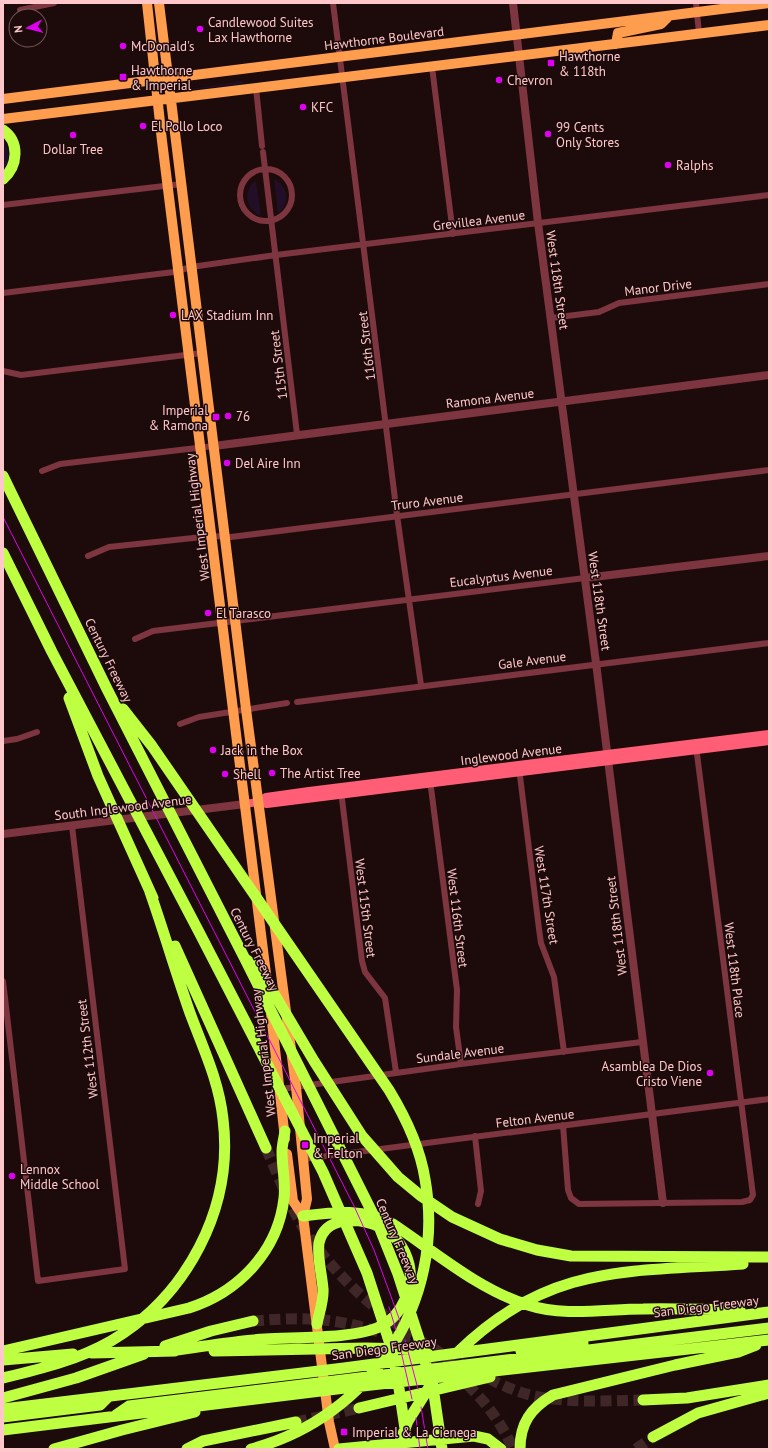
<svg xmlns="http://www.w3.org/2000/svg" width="772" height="1452" viewBox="0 0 772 1452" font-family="'PT Sans',sans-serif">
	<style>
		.green { fill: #220e27 }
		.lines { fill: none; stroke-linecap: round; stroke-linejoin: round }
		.motorway-tunnel { stroke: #3f2728; stroke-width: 11; stroke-dasharray: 11 5.5; stroke-linecap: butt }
		.minor { stroke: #7d353f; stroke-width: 6 }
		.tertiary { stroke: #7d353f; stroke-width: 8 }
		.secondary { stroke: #ff5e76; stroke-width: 8 }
		.primary { stroke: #ff9d4e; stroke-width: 10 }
		.motorway { stroke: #beff42; stroke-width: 11 }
		.tram { stroke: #df00f2; stroke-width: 1 }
		.poi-dot { fill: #df00f2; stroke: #1d0b0b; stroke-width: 1.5 }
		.labels { text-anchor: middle; stroke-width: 3; stroke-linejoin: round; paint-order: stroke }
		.poi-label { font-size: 13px; fill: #ffc7ca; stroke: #1d0b0b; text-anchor: start }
		.street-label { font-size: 13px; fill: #ffc7ca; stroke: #1d0b0b }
	</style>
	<rect width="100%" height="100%" fill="#1d0b0b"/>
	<path class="green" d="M242 81 243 84 178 91Z
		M3 140C10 150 10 163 3 173Z
		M274 179C288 185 291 204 278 213Z
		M254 182H256L261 214 259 215C246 208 243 192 254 182Z"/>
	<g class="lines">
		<path class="motorway-tunnel" d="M266 1148C279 1177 290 1208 308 1235 350 1296 413 1341 478 1373 496 1382 515 1392 534 1396 570 1403 606 1401 643 1400
			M253 1321C279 1319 306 1317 332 1321 408 1331 482 1378 513 1449
			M296 1422 359 1408
			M636 1449 653 1437"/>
		<path class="minor" d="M333 3 397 515 421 685
			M696 3 699 33
			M20 10 54 3
			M432 67 453 234
			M256 88 262 146
			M263 152 297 434
			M240 195a26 26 0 1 1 52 0a26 26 0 1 1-52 0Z
			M3 205 181 184
			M3 293 174 272 191 267 276 255 769 195
			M551 318 599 312 619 303 769 284
			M3 371 21 375 202 353
			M42 471 60 464 214 446
			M88 556 109 547 212 536 231 537 769 470
			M135 639 153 631 585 578
			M297 702 769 643
			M180 724 199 717 287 703
			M3 741 17 739 37 732
			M519 768 539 929 541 943 554 977 564 1052
			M430 780 457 990 456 1027 461 1064
			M341 791 362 961 365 972 385 998 396 1072
			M3 981 38 1281 125 1269 72 826
			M281 1089 461 1064 642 1042
			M563 1125 568 1190 571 1198 579 1204 742 1202 750 1200 753 1195 696 746
			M475 1136 481 1191 478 1204
			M303 1159 769 1099"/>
		<path class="tertiary" d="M513 3 538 223 596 663 663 1203
			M214 446 769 375
			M585 578 769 556
			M3 834 245 804"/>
		<path class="secondary" d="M258 802 266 797 309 791 769 734
			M245 804 258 802 267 804 769 741"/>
		<path class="primary" d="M147 3 162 141 267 982
			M159 3 246 709 296 1087 307 1199 303 1216 329 1422 335 1449
			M616 44 618 33 661 24 669 16
			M3 99 769 3
			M3 119 769 25
			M271 1013 285 1139
			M287 1154 293 1201 303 1216"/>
		<path class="motorway" d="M3 130C20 142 18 166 3 179
			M3 476 107 689 245 959 378 1224 398 1274 419 1339 434 1394 442 1449
			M3 553 52 652 199 932 323 1172 367 1273 390 1344 397 1375 408 1449
			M69 698 98 776 153 898
			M123 709 152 746 389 1090C406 1118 420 1147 425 1179 447 1302 370 1418 251 1449
			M175 946 266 1148
			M247 960 260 970 314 1061 362 1136 398 1177 421 1196 452 1217 500 1239 537 1250 571 1256 769 1257
			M303 1216C335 1212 364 1208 393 1224 435 1252 479 1290 528 1305 564 1317 606 1309 643 1309 675 1308 708 1310 740 1310
			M165 1346 211 1331 253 1321
			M3 1351 189 1308C239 1292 278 1251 284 1198 286 1183 282 1168 282 1152 282 1145 284 1138 285 1131
			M169 1351C201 1347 233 1341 265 1339 295 1337 357 1339 381 1326 403 1315 414 1286 409 1264 405 1248 395 1234 380 1227 360 1218 325 1215 319 1243 317 1258 322 1274 323 1289 324 1300 319 1313 317 1324
			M214 1351 365 1348 412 1349 428 1354
			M521 1351 583 1343
			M92 1353 175 1351
			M457 1353C547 1264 626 1272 743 1264
			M3 1360 73 1354
			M3 1378C40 1369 78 1360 111 1341 187 1296 234 1208 223 1119 219 1081 203 1048 190 1013 176 973 164 932 150 892
			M3 1398 76 1378 144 1354
			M643 1400 687 1398 769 1385
			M359 1408 490 1377
			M3 1409 344 1368 769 1312
			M116 1415 129 1406 769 1328
			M3 1417 100 1405 109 1396
			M3 1430 345 1388 769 1340
			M653 1437 698 1413 769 1393
			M54 1449 122 1430 195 1412
			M187 1449 203 1441 296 1422
			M339 1449 474 1436 488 1439 501 1449
			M397 1449 408 1421 433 1381
			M520 1449C520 1423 531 1408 553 1395L675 1365 738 1352 756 1345"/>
		<path class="tram" d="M3 517 354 1206 374 1250 400 1321
			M389 1307 396 1330
			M405 1340 418 1389
			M400 1347 412 1399
			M421 1407 428 1449
			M416 1418 420 1449"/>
	</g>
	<g class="poi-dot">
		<circle cx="200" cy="29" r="4"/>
		<circle cx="123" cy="46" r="4"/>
		<rect x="547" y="59" width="8" height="8" rx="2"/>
		<rect x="119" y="73" width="8" height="8" rx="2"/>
		<circle cx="499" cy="80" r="4"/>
		<circle cx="303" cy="107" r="4"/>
		<circle cx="143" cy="126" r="4"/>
		<circle cx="548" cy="134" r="4"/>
		<circle cx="73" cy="135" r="4"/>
		<circle cx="668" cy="165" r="4"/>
		<circle cx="173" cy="315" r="4"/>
		<circle cx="228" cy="416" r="4"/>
		<rect x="212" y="413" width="8" height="8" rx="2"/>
		<circle cx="227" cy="463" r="4"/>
		<circle cx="208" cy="613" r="4"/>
		<circle cx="213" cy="750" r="4"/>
		<circle cx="272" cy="773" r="4"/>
		<circle cx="225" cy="774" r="4"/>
		<circle cx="710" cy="1073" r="4"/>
		<rect x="301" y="1141" width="8" height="8" rx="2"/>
		<circle cx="12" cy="1176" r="4"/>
		<rect x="340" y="1428" width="8" height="8" rx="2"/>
	</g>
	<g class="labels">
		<g class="poi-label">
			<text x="208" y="27">Candlewood Suites<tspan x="208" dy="15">Lax Hawthorne</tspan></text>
			<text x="131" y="51">McDonald's</text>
			<text x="559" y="61">Hawthorne<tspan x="559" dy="15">&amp; 118th</tspan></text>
			<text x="131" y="75">Hawthorne<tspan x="131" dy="15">&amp; Imperial</tspan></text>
			<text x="507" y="85">Chevron</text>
			<text x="311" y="112">KFC</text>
			<text x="151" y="131">El Pollo Loco</text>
			<text x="556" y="132">99 Cents<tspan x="556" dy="15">Only Stores</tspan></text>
			<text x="73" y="154" text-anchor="middle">Dollar Tree</text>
			<text x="676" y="170">Ralphs</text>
			<text x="181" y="320">LAX Stadium Inn</text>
			<text x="208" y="415" text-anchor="end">Imperial<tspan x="208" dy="15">&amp; Ramona</tspan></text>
			<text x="236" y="421">76</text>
			<text x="235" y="468">Del Aire Inn</text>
			<text x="216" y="618">El Tarasco</text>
			<text x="221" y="755">Jack in the Box</text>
			<text x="280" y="778">The Artist Tree</text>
			<text x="233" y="779">Shell</text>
			<text x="702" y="1071" text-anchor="end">Asamblea De Dios<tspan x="702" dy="15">Cristo Viene</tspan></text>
			<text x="313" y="1143">Imperial<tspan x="313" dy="15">&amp; Felton</tspan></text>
			<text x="20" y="1174">Lennox<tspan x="20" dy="15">Middle School</tspan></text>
			<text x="352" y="1437">Imperial &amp; La Cienega</text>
		</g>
		<g class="street-label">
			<text transform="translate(384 38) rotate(-7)" y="5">Hawthorne Boulevard</text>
			<text transform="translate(479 220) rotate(-7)" y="5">Grevillea Avenue</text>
			<text transform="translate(558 280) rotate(82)" y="5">West 118th Street</text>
			<text transform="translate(658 287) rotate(-7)" y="5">Manor Drive</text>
			<text transform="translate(366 346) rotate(-97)" y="5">116th Street</text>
			<text transform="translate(278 365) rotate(-97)" y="5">115th Street</text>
			<text transform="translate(490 398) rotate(-7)" y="5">Ramona Avenue</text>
			<text transform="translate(427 501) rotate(-7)" y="5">Truro Avenue</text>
			<text transform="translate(197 517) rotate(-97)" y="5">West Imperial Highway</text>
			<text transform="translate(501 576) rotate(-7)" y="5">Eucalyptus Avenue</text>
			<text transform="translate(600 601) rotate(82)" y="5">West 118th Street</text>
			<text transform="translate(109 660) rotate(64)" y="5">Century Freeway</text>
			<text transform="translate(532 660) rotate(-7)" y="5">Gale Avenue</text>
			<text transform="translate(511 754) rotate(-7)" y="5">Inglewood Avenue</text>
			<text transform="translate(123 807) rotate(-7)" y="5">South Inglewood Avenue</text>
			<text transform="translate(547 895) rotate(81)" y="5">West 117th Street</text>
			<text transform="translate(366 908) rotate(83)" y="5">West 115th Street</text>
			<text transform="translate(458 918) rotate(83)" y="5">West 116th Street</text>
			<text transform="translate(616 926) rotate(-97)" y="5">West 118th Street</text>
			<text transform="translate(255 949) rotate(63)" y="5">Century Freeway</text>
			<text transform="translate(735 970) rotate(83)" y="5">West 118th Place</text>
			<text transform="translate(87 1049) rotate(-97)" y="5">West 112th Street</text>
			<text transform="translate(263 1053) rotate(-97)" y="5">West Imperial Highway</text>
			<text transform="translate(460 1053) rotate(-7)" y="5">Sundale Avenue</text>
			<text transform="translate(535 1118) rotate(-7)" y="5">Felton Avenue</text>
			<text transform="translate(398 1241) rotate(67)" y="5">Century Freeway</text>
			<text transform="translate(706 1306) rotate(-7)" y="5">San Diego Freeway</text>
			<text transform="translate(384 1348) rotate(-8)" y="5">San Diego Freeway</text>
		</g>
	</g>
	<rect width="772" height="1452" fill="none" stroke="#ffc7ca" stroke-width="8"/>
	<g transform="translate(28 28) rotate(263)"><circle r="19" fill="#1d0b0b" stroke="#775657"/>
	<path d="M0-3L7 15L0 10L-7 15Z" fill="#df00f2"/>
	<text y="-6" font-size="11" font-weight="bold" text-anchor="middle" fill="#ffc7ca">N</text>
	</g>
</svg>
